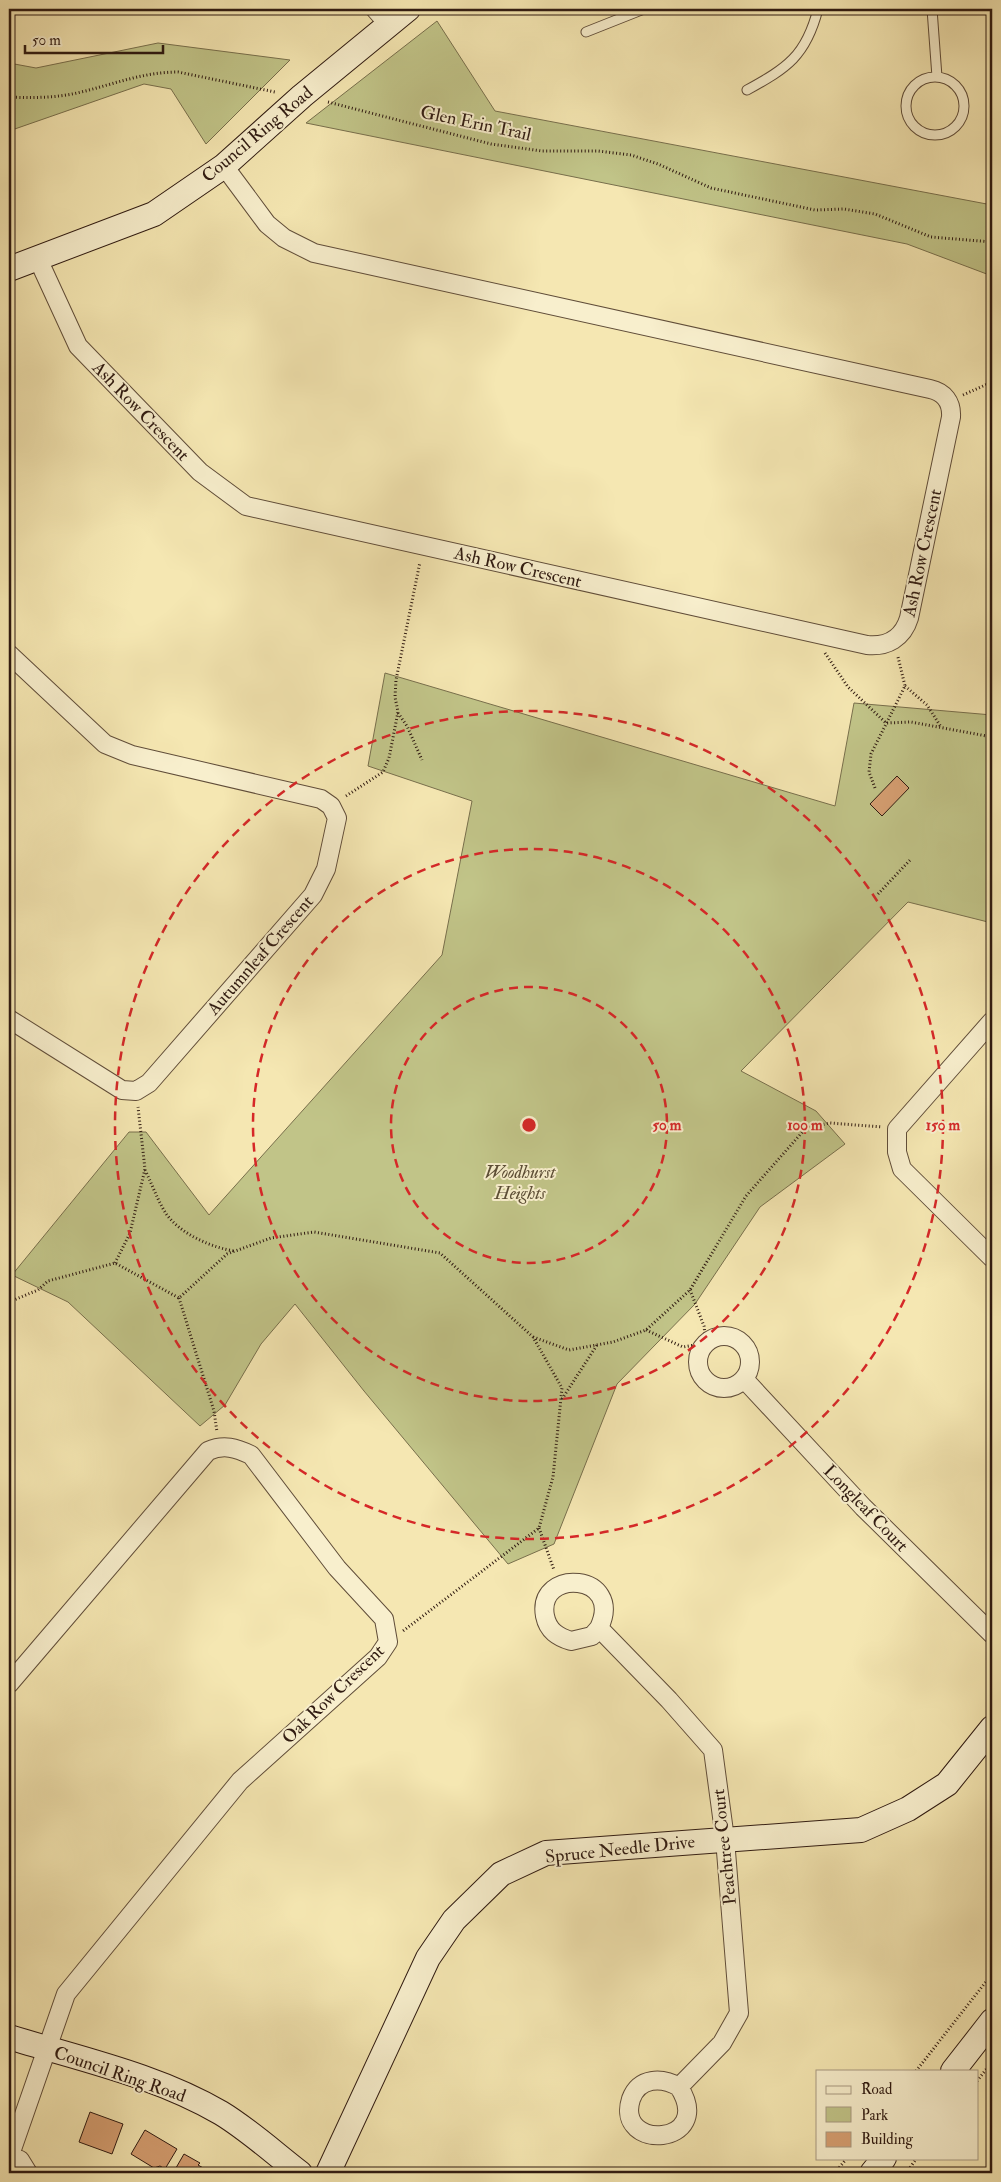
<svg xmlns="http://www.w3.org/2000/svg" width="1001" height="2182" viewBox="0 0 1001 2182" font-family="'IM FELL Double Pica',serif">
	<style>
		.green { fill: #c1c488; stroke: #786f4c }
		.building { fill: #d69f72; stroke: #2f1a11 }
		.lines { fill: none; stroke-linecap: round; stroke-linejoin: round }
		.lane-casing { stroke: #604d39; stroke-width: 11 }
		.street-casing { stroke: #604d39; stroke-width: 20 }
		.secondary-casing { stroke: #2f1a11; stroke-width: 26 }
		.path { stroke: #2f1a11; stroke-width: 3; stroke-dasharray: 1 2.5; stroke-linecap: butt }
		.lane { stroke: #f8efcd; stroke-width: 9 }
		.street { stroke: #f8efcd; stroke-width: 18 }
		.secondary { stroke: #f8efcd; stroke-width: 24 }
		.ring { fill: none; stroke: #d62828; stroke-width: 2.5; stroke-dasharray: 9 6 }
		.labels { text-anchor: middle; stroke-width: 4; stroke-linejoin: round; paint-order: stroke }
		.street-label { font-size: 18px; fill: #2f1a11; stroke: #f8efcd }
		.park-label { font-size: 18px; font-style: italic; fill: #5b4d35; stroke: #f8efcd }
		.centre { fill: #d62828; stroke: #f8efcd; stroke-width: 2.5 }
		.ring-label { font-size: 15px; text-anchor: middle; font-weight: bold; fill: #d62828; stroke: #f8efcd; stroke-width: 4; stroke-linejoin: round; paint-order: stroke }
	</style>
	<rect width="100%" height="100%" fill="#f5e7b2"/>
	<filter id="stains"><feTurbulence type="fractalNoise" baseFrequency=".004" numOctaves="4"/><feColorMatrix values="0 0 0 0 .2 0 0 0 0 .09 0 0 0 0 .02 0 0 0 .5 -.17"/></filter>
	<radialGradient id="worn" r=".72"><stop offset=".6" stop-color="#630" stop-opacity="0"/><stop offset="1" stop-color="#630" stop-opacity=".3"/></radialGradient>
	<path class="green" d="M437 21 495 111 992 205V276L907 244 306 123Z
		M158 43 290 60 206 144 171 89 144 84 9 131V63L36 68Z
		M385 673 835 806 854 703 992 715V923L908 902 741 1071 816 1111 845 1144 760 1207 695 1304 617 1384 554 1544 508 1564 364 1391 295 1304 261 1344 225 1405 200 1426 68 1302 12 1275 129 1132H146L209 1215 442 955 472 801 368 766Z"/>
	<path class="building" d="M897 776 909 788 882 816 870 804Z
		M90 2112 123 2124 112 2154 79 2142Z
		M145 2130 177 2149 165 2169 160 2166 154 2168 131 2154Z
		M184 2154 200 2163 198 2165 212 2173H173Z"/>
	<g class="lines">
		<g class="lane-casing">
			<path id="lane" d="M932 9 937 77
				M586 32 644 9
				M906 106a29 29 0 1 1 58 0a29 29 0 1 1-58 0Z
				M747 90C787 68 806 56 818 9"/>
		</g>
		<g class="street-casing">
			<path id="street" d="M375 9 389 25
				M38 259 78 346 200 472 246 506 867 645C887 647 903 638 909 618L951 417C952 402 944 392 930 389L314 253 284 238 267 224 224 166
				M9 654 105 744 132 755 321 799 331 806 337 818 326 869 313 895 149 1083 136 1091 122 1090 9 1019
				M992 1021 897 1129V1152L902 1169 992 1258
				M698 1362a26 26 0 1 1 52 0a26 26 0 1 1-52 0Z
				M744 1379 863 1507 992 1634
				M599 1628 592 1636 571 1641C558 1637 548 1631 545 1616 536 1567 625 1573 599 1628L669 1700 713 1750 725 1839 739 2013 722 2043 679 2087C716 2146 614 2152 631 2099 639 2077 662 2077 679 2087
				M9 1684 208 1451C224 1444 236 1448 251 1455L337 1568 384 1619 388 1642 378 1657 240 1781 66 1994 10 2155
				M9 2155 20 2160 28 2173"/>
		</g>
		<g class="secondary-casing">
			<path id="secondary" d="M9 269 154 214 224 166 302 96 408 9
				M9 2037C80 2059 156 2075 221 2113 249 2130 274 2153 300 2173
				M953 2071 992 2021
				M328 2173 428 1958 454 1920 501 1874 546 1853 861 1830 908 1809 947 1784 992 1728
				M872 2173 884 2158"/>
		</g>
		<path class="path" d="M9 97C31 98 55 98 77 93 112 85 142 72 178 72L275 92
			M328 102 491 144 542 151H598L631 155 658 164 711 188 815 210 844 209 875 214 931 237 992 242
			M963 395 992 382
			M825 653 848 687 886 723 911 722 992 737
			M905 686 927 705 941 727
			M398 713 407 726 422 760
			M875 788 869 772 871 754 905 686 898 657
			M346 796 383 772 389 758 398 712 395 697 396 680 420 562
			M878 894 911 859
			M145 1170C152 1184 157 1199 165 1212 178 1233 212 1248 235 1251
			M115 1263 130 1233 145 1169 138 1107
			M179 1298 214 1411 217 1432
			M9 1302 38 1290 48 1281 115 1263 179 1298 227 1254 271 1238 314 1232 440 1253 533 1337 562 1388 553 1477 539 1528 403 1631
			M646 1330 683 1347 706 1343 704 1326 690 1290
			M533 1337 569 1350 613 1342 646 1330 690 1290 746 1196 806 1128 830 1123 882 1127
			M562 1399 597 1345
			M539 1528 554 1570
			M916 2071 992 1974
			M977 2081 992 2062
			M835 2173 847 2158
			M906 2173 917 2158"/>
		<use href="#lane" class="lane"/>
		<use href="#street" class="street"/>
		<use href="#secondary" class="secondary"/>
	</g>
	<g class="ring">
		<circle cx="529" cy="1125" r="138"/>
		<circle cx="529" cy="1125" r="276"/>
		<circle cx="529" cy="1125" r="414"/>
	</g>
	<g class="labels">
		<g class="street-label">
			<text transform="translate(476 123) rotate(12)" y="6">Glen Erin Trail</text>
			<text transform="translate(257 134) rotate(-40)" y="6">Council Ring Road</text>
			<text transform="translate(141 411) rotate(46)" y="6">Ash Row Crescent</text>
			<text transform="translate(922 553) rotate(-78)" y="6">Ash Row Crescent</text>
			<text transform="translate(518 567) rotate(13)" y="6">Ash Row Crescent</text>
			<text transform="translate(260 955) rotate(-49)" y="6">Autumnleaf Crescent</text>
			<text transform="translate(866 1508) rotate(46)" y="6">Longleaf Court</text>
			<text transform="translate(333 1694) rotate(-44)" y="6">Oak Row Crescent</text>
			<text transform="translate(724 1847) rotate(-96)" y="6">Peachtree Court</text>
			<text transform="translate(620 1849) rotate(-6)" y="6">Spruce Needle Drive</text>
			<text transform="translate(120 2074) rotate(19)" y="6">Council Ring Road</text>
		</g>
		<g class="park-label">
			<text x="520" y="1178">Woodhurst<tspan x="520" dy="21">Heights</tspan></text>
		</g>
	</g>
	<circle cx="529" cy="1125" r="8" class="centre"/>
	<g class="ring-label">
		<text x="667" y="1130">50 m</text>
		<text x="805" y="1130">100 m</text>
		<text x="943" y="1130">150 m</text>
	</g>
	<rect width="1001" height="2182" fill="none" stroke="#f5e7b2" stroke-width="30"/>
	<rect x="10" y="10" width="981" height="2162" fill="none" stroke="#2f1a11" stroke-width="2.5"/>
	<rect x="15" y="15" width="971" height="2152" fill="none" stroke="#2f1a11"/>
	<rect x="816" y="2070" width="162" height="90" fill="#f8efcd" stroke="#a89a82"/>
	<rect x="826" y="2086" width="25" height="8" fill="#f8efcd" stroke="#a89a82"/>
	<text x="861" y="2094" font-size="15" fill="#2f1a11">Road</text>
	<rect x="826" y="2107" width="25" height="15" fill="#c1c488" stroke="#a89a82"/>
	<text x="861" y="2120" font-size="15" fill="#2f1a11">Park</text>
	<rect x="826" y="2132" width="25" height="15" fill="#d69f72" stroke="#a89a82"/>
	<text x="861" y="2144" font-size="15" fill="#2f1a11">Building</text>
	<path d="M25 45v8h138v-8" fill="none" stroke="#2f1a11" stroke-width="2.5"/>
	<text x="32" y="45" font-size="15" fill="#2f1a11" stroke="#f8efcd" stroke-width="4" paint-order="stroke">50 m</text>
	<rect width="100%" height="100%" filter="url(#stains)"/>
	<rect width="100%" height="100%" fill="url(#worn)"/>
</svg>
